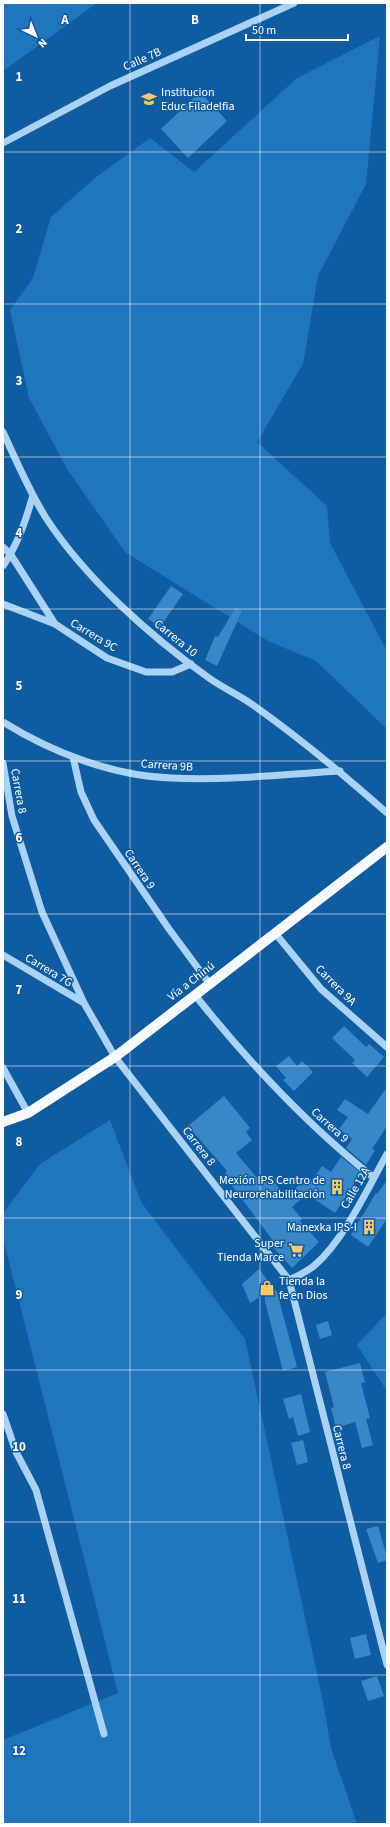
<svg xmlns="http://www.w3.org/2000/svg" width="390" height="1827" viewBox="0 0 390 1827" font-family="'Source Sans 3',sans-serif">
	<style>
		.green { fill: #1f75be }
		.building { fill: #3986c8 }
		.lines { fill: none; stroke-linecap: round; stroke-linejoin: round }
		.minor { stroke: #a9d2f5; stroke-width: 7 }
		.major { stroke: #f7fbff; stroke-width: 10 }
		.grid { fill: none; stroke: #fff; stroke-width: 1; stroke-opacity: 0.55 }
		.labels { text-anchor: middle; stroke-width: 3; stroke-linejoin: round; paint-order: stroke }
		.street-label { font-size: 12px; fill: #fff; stroke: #105ca1 }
		.poi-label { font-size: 12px; fill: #fff; stroke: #105ca1; text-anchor: end }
		.grid-label { font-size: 13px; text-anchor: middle; font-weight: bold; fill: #fff; stroke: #105ca1; stroke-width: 3; stroke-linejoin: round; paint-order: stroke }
	</style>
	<rect width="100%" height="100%" fill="#105ca1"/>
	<path class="green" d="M3 3H97L3 71Z
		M380 36 366 184 318 276 303 364 257 442 327 506 330 543 387 651V729L316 661 268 641 125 552 67 469 29 398 10 310 33 278 51 217 95 178 150 138 194 172 297 78Z
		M110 1120 141 1202 245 1339 323 1701 331 1748 357 1824H3V1740L118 1693 3 1238V1213L40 1164Z
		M387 1313V1391L357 1345Z"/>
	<path class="building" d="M200 92 227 121 188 158 161 129Z
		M171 586 183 594 160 627 148 619Z
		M236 607 242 611 217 666 205 660 215 636 218 637Z
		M344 1026 366 1047 369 1044 384 1057 367 1077 352 1063 355 1060 332 1038Z
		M289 1056 297 1066 302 1061 313 1072 294 1091 283 1080 286 1078 276 1066Z
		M387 1087V1126L372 1149 375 1150 366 1165 346 1148 352 1139 339 1129 348 1117 337 1110 345 1099 368 1114Z
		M224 1096 250 1128 246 1132 252 1140 236 1153 259 1180 264 1175 272 1185 275 1183 288 1199 305 1176 312 1181 322 1166 331 1172 341 1157 361 1173 335 1213 307 1194 292 1207 302 1219 300 1221 319 1242 292 1268 271 1245 274 1242 227 1179 229 1178 225 1173 227 1171 188 1126Z
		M387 1180V1219L368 1247 351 1235 376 1193 377 1194Z
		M259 1269 277 1292 297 1367 283 1371 265 1302V1294L250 1303 242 1284Z
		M328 1321 332 1335 320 1339 316 1325Z
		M360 1363 365 1382 361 1383 370 1418 366 1419 373 1445 362 1448 355 1422 336 1428 331 1408 334 1407 325 1372Z
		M301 1394 310 1432 298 1436 293 1417 289 1419 283 1399Z
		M303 1440 308 1462 297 1465 291 1443Z
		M378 1526 387 1557V1560L378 1563 366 1529Z
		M366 1634 371 1655 355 1659 350 1638Z
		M377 1676 384 1696 368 1701 361 1681Z"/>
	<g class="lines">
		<path class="minor" d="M3 143 110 86 294 3
			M3 432C16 460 29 491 46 518 86 579 150 636 209 678 223 688 239 695 253 705 300 738 344 775 387 813
			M3 547 11 555 55 624
			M3 566C18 544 26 520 33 495
			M3 604 55 624 107 658 146 672H172L191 664
			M3 722C53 753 113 776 172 778 227 781 284 774 340 771
			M73 757 81 792 94 820 169 929 209 983
			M3 763 12 816 42 912 84 1003 115 1057 289 1280 387 1665
			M275 933 321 989 387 1047
			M3 955 84 1003
			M195 995C249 1063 306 1124 374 1178
			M3 1068 28 1113
			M289 1280C298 1276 307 1272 315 1265 344 1240 368 1188 387 1154
			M3 1414 16 1452 36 1490 104 1734"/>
		<path class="major" d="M3 1122 28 1113 115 1057 387 847"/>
	</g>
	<path class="grid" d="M130 3V1824M260 3V1824M3 152H387M3 304H387M3 457H387M3 609H387M3 761H387M3 914H387M3 1066H387M3 1218H387M3 1370H387M3 1522H387M3 1675H387"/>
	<defs>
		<g id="school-bare" transform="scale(1.2)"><path d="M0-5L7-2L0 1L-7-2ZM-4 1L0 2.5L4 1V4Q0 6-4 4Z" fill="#ffc86d" stroke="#105ca1" stroke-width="2.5" paint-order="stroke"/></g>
		<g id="building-bare" transform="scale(1.2)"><path d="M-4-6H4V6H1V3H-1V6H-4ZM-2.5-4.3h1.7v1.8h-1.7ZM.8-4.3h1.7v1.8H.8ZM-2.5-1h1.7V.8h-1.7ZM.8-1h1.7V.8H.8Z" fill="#ffc86d" stroke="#105ca1" stroke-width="2.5" paint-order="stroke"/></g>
		<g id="supermarket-bare" transform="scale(1.2)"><path d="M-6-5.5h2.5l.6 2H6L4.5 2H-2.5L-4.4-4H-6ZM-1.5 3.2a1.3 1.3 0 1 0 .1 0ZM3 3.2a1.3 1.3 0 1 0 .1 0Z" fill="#ffc86d" stroke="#105ca1" stroke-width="2.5" paint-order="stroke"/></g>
		<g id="shop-bare" transform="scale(1.2)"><path d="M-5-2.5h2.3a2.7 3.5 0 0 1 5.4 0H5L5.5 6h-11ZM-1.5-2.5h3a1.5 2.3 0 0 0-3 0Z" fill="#ffc86d" stroke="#105ca1" stroke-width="2.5" paint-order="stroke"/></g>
	</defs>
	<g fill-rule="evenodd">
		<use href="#school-bare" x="149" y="99"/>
		<use href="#building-bare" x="337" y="1187"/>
		<use href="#building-bare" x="369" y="1227"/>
		<use href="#supermarket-bare" x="296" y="1250"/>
		<use href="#shop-bare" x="267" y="1288"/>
	</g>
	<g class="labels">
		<g class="street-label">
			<text transform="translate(142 59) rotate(-24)" y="4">Calle 7B</text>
			<text transform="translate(94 635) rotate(31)" y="4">Carrera 9C</text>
			<text transform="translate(176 638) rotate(39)" y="4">Carrera 10</text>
			<text transform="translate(167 765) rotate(4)" y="4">Carrera 9B</text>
			<text transform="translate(19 791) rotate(80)" y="4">Carrera 8</text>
			<text transform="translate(140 869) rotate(56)" y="4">Carrera 9</text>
			<text transform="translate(49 970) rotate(31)" y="4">Carrera 7G</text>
			<text transform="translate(191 981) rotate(-38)" y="4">Vía a Chinú</text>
			<text transform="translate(336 985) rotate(45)" y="4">Carrera 9A</text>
			<text transform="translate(330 1125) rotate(42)" y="4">Carrera 9</text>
			<text transform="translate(199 1146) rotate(52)" y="4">Carrera 8</text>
			<text transform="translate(355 1188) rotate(-60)" y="4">Calle 12A</text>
			<text transform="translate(342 1447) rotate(76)" y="4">Carrera 8</text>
		</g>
		<g class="poi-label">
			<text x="161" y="96" text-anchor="start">Institucion<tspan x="161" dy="14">Educ Filadelfia</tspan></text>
			<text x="325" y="1184">Mexión IPS Centro de<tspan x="325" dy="14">Neurorehabilitación</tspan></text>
			<text x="357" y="1231">Manexka IPS-I</text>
			<text x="284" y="1247">Super<tspan x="284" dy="14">Tienda Marce</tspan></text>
			<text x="279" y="1285" text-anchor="start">Tienda la<tspan x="279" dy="14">fe en Dios</tspan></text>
		</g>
	</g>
	<g class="grid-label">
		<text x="65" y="24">A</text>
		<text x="195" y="24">B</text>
		<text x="19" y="81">1</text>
		<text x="19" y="233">2</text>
		<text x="19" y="385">3</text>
		<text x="19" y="537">4</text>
		<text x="19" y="690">5</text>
		<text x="19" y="842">6</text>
		<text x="19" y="994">7</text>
		<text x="19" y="1146">8</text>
		<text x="19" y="1299">9</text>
		<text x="19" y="1451">10</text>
		<text x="19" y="1603">11</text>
		<text x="19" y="1755">12</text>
	</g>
	<rect width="390" height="1827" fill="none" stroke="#ffffff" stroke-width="8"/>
	<g transform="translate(36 36) rotate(137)" stroke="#105ca1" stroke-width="3" paint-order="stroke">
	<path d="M0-3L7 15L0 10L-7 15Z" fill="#ffffff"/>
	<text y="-6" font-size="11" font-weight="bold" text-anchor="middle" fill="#ffffff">N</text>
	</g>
	<path d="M246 34v6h102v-6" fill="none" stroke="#ffffff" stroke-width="2"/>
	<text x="252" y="34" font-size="12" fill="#ffffff" stroke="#105ca1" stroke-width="3" paint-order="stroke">50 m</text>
</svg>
